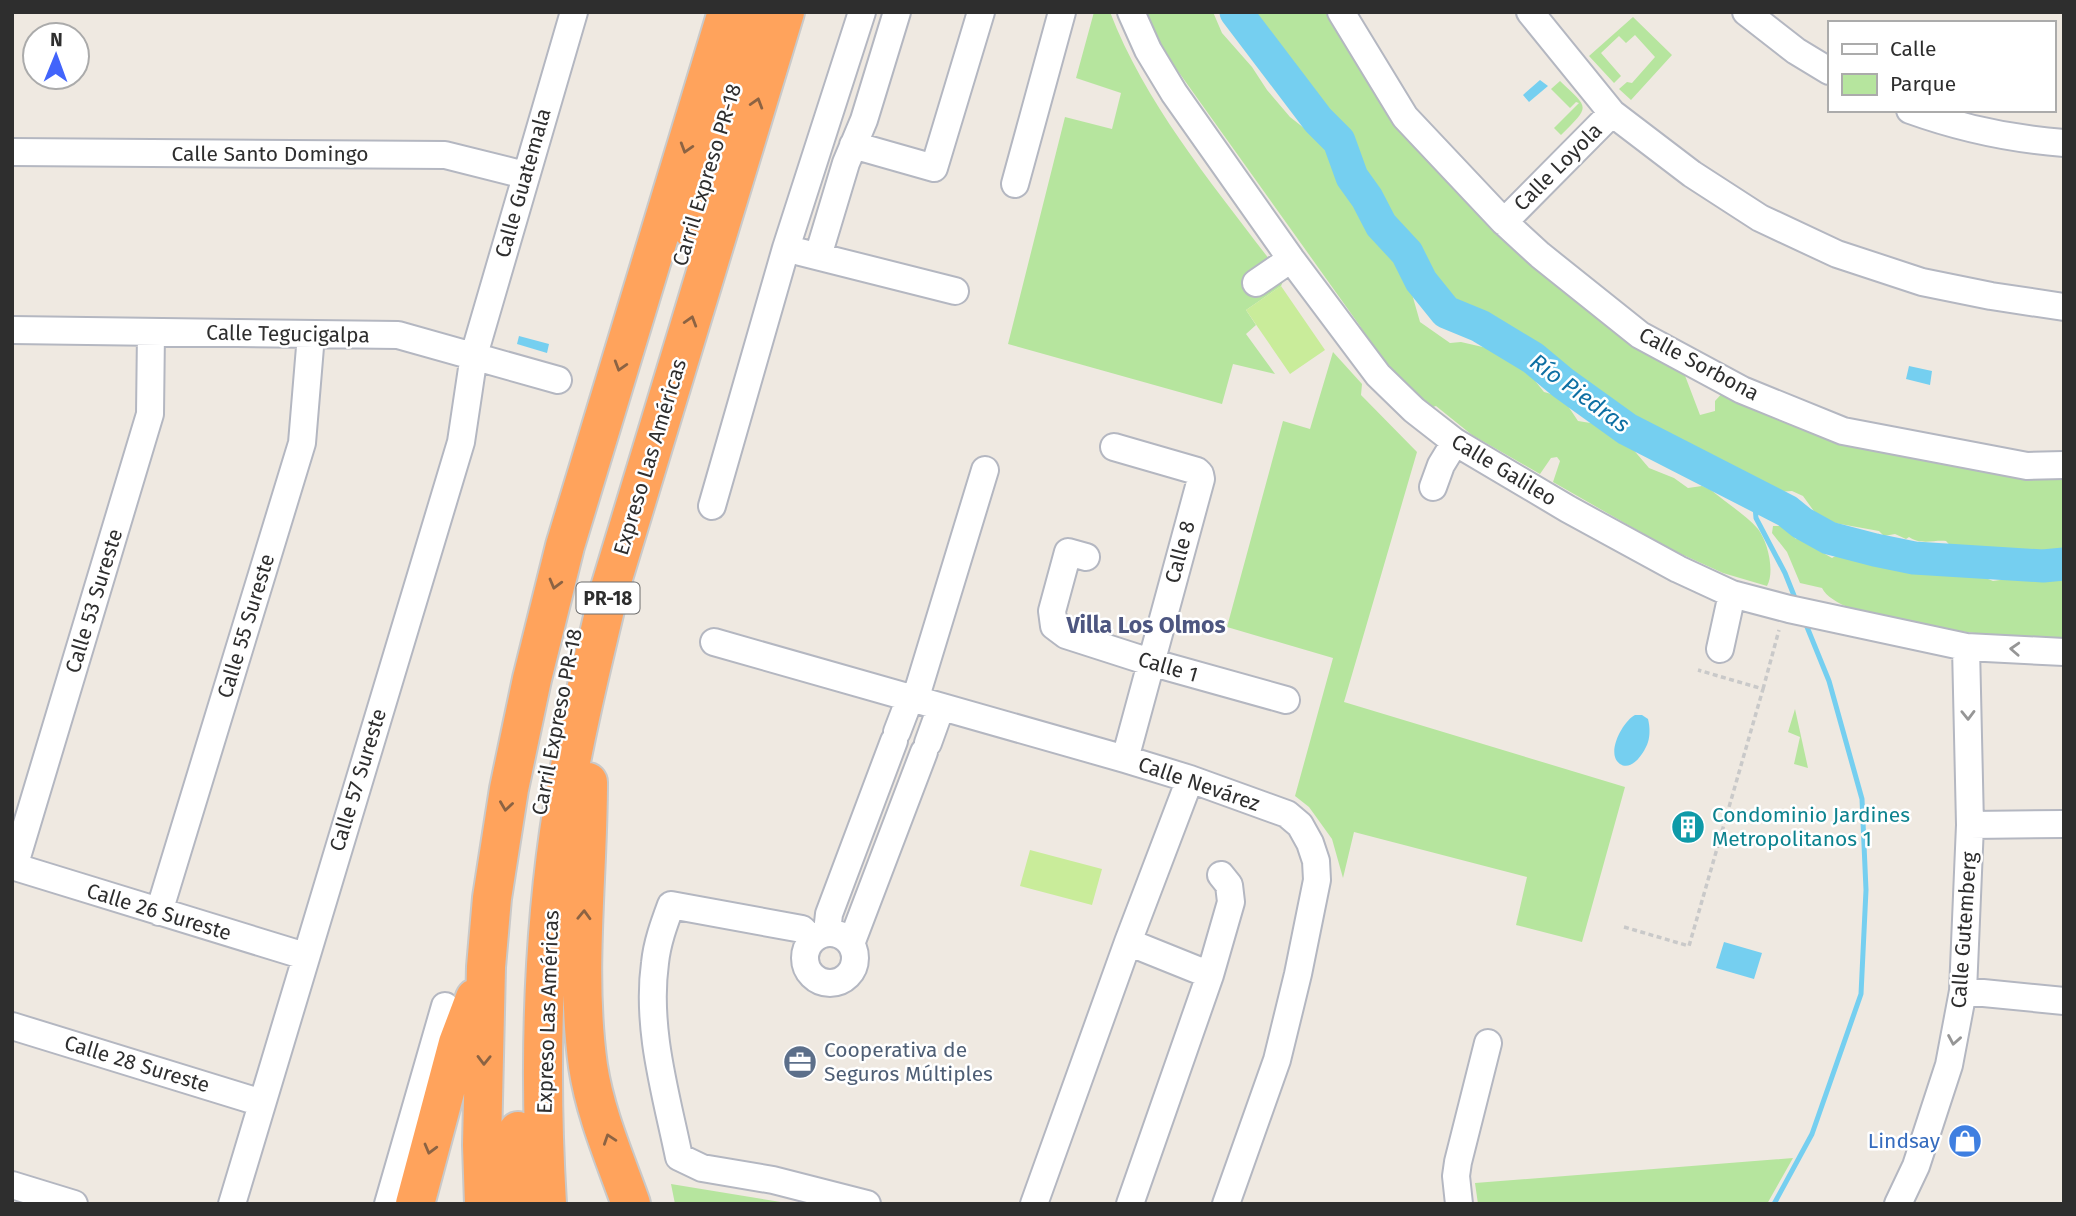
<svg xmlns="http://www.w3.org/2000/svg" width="2076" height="1216" viewBox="0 0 2076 1216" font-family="'Fira Sans',sans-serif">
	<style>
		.green { fill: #b6e59e }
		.pitch { fill: #c9ec9a }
		.water { fill: #75cff0 }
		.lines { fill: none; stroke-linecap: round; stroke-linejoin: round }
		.stream { stroke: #75cff0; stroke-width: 5 }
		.river { stroke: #75cff0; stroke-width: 33 }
		.minor-casing { stroke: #b4b7c1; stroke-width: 30 }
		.highway-casing { stroke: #c9c9c9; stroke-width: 42 }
		.path { stroke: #c9c9c9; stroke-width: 3.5; stroke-dasharray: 5 3.5; stroke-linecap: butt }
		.minor { stroke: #fff; stroke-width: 26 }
		.highway { stroke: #ffa35c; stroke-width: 38 }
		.oneway { stroke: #8c6343 }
		.oneway2 { stroke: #969696 }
		.labels { text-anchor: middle; stroke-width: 5; stroke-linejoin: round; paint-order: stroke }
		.shield { fill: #fff; stroke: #6d6d6d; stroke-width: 2 }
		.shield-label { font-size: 19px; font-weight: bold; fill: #2e2e2e }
		.street-label { font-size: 21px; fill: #2e2e2e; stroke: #fff }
		.culture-label { font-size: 21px; fill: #0d838f; stroke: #fff; text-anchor: start }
		.service-label { font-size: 21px; fill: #4e5e75; stroke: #fff; text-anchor: start }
		.shop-label { font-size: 21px; fill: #366cbe; stroke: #fff; text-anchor: end }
		.water-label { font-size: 23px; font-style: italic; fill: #0d6fa3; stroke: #fff }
		.neighbourhood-label { font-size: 23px; font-weight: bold; fill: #4d5680; stroke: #fff }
	</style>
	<rect width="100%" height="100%" fill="#efe9e1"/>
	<path class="green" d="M1094 12H1110C1148 111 1222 195 1284 279L1281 286 1246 310 1256 325 1246 334 1275 374 1233 364 1222 404 1008 344 1065 117 1112 129 1121 93 1076 78Z
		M1145 12H1213L1222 33 1252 67 1267 90 1290 117 1309 132 1317 130 1328 139 1335 152 1338 181 1369 227 1406 273 1420 322 1450 343 1461 342 1513 354 1530 370 1536 382 1544 392 1562 397 1578 421 1603 425 1614 431 1626 441 1649 468 1674 478 1688 488 1702 486 1711 490C1726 503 1745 514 1758 529 1768 542 1775 572 1767 586L1723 573 1670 549 1553 482 1560 461 1557 457 1551 458 1540 474 1472 435 1436 406 1430 408 1379 358 1360 326 1175 67 1156 37Z
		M1252 12H1326L1358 65 1392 106 1684 373 1700 415 1715 411V401L1727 388 2064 474V549L2052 553 2016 550 2003 556 1991 554 1975 557 1960 556 1946 541C1933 540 1920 545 1909 537L1906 539 1895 534 1884 536 1879 531 1829 522 1816 514 1803 496 1792 491 1767 493 1758 487 1741 484 1724 487 1688 466 1651 455 1640 447 1620 417 1580 389 1534 347 1521 345 1511 340 1503 325 1490 315 1459 302 1428 279 1415 253 1393 226 1385 223C1384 195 1372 189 1359 168 1354 158 1350 147 1345 137L1334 139 1322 127V112L1315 99 1298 72 1284 53 1273 44Z
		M1633 17 1672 55 1631 100 1619 89 1627 82 1632 83 1655 57 1635 35 1626 43 1619 36 1601 53 1621 76 1614 83 1589 56Z
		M1560 81C1589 109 1591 105 1561 135L1554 128 1579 103 1576 102 1570 108 1551 89Z
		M1333 352 1362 384 1361 395 1417 452 1344 702 1625 787 1582 942 1516 925 1527 877 1354 832 1343 878 1332 839 1309 807 1295 796 1333 658 1227 627 1283 421 1310 429Z
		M1773 526H1782L1796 539C1804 536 1809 538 1817 543L1818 550 1832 558C1842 551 1851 559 1862 563L1864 558C1884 555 1888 557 1903 570L1947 572 1963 569 1993 581 2014 578 2019 575 2029 576 2040 582 2048 571 2054 569 2064 572V641C2020 637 1841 627 1822 588L1800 583 1787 552 1772 533Z
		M1795 709 1808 768 1794 764 1800 737 1788 732Z
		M1793 1158 1767 1204H1478L1475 1183Z
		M671 1184 793 1204H675Z"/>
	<path class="pitch" d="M1281 286 1325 350 1290 374 1246 310Z
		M1030 850 1102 869 1092 905 1020 886Z"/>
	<path class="water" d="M1540 80 1548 86 1529 102 1523 95Z
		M519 336 549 344 547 353 517 344Z
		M1909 366 1932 371 1930 385 1906 379Z
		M1635 715H1642L1648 719C1650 727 1650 735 1648 742 1645 752 1632 772 1620 764 1605 754 1623 721 1635 715Z
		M1724 942 1762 953 1754 979 1716 968Z"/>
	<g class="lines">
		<path class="stream" d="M1754 495 1756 518 1785 573 1797 603
			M1774 1204 1812 1134 1861 994 1866 890 1862 799 1829 681 1805 622"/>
		<path class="river" d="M1236 12 1318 120 1339 141 1352 177 1367 198 1381 225 1407 253 1421 281 1446 312 1480 326 1533 358 1563 383 1627 429 1787 511 1802 523 1829 538 1875 550 1914 558 2043 566 2064 564"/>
		<g class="minor-casing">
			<path id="minor" d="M1131 12 1148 50 1174 93 1291 259 1378 375 1414 410 1455 442 1568 509 1678 569 1732 594 1789 609 1966 647 2064 652
				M1341 12 1405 117 1504 222 1540 255 1640 335 1742 390 1843 431 2027 466 2064 465
				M1530 12 1612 113 1692 174 1760 218 1837 254 1922 282 1991 296 2064 307
				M1746 12 1796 51 1829 71
				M1910 110C1960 128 2011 139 2064 143
				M853 145 934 168 981 12
				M12 152 445 155 525 175
				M1015 184 1062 12
				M1504 222 1612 113
				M800 252 955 291
				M818 256 846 163 864 120 897 12
				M1256 283 1291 259
				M12 330 398 335 558 380
				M1114 447 1197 471 1200 474 1201 479 1125 759
				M1433 487 1441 465 1455 442
				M712 506 786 248 862 12
				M1086 557 1068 552 1052 611 1054 626 1066 635 1150 662 1286 700
				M714 642 1125 759 1190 779 1287 814 1300 825 1310 843 1316 861 1317 880 1298 974 1277 1060 1226 1204
				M1720 649 1732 594
				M915 700 985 470
				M897 732 910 698
				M928 743 941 707
				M1970 825 2064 824
				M12 866 305 956
				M14 867 150 414 151 332
				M159 912 302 443 311 335
				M827 932 829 914 894 741
				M805 958a25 25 0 1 1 50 0a25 25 0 1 1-50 0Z
				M812 939 802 929 671 905C664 924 657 943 655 963 646 1028 666 1094 679 1157L702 1168 773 1180 867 1204
				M1128 942 1210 975
				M851 944 924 752
				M1963 991 2064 1001
				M12 1026 262 1103
				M12 1185 74 1204
				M232 1204 461 442 474 355 574 12
				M388 1204 445 1006
				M1034 1204 1128 942 1190 779
				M1130 1204 1210 975 1231 902 1229 885 1221 875
				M1459 1204 1456 1176 1458 1162 1488 1043
				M1898 1204 1916 1166 1949 1065 1963 991 1970 825 1966 647"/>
		</g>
		<g class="highway-casing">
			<path id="highway" d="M691 228 756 12
				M588 782C588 876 575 972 588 1066 595 1113 615 1159 631 1204
				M518 1131V1204
				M415 1204 458 1043 475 998
				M484 1204 482 1145 486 967 492 898 509 789 532 679 565 546 727 12
				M547 1204C539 1071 542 937 563 806 575 733 593 660 610 588L785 12"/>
		</g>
		<path class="path" d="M1763 689 1779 630
			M1624 927 1689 946 1763 689 1698 670"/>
		<use href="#minor" class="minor"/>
		<use href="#highway" class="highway"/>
	</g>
	<defs><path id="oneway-chevron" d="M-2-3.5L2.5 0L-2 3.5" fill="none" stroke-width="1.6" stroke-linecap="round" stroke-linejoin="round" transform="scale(1.75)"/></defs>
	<g class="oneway">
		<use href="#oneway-chevron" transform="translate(757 103) rotate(-73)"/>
		<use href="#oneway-chevron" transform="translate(686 148) rotate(107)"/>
		<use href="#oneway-chevron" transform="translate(691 321) rotate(-73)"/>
		<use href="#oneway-chevron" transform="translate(620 366) rotate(107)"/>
		<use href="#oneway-chevron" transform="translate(555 584) rotate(105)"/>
		<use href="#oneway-chevron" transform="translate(506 806) rotate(98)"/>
		<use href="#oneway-chevron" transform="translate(584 915) rotate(-88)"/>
		<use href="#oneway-chevron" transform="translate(484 1060) rotate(91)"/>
		<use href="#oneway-chevron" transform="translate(609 1139) rotate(-109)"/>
		<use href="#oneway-chevron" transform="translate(430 1149) rotate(105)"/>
	</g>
	<g class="oneway2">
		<use href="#oneway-chevron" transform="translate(2015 649) rotate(-177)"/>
		<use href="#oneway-chevron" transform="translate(1968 715) rotate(89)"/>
		<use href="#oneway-chevron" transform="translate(1954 1040) rotate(100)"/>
	</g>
	<defs>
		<g id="building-disc" transform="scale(1.75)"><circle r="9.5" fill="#0f9aa8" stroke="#fff"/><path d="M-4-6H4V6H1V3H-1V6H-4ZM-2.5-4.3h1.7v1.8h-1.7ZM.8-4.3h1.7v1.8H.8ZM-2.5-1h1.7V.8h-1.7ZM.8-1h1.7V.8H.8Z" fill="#fff"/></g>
		<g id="office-disc" transform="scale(1.75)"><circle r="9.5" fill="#5c6f8a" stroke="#fff"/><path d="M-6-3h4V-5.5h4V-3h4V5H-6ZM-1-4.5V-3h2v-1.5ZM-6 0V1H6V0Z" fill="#fff"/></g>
		<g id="shop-disc" transform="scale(1.75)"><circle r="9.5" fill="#3f7fe0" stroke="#fff"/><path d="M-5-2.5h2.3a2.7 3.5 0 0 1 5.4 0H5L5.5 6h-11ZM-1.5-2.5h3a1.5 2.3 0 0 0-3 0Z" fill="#fff"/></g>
	</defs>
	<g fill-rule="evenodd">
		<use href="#building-disc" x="1688" y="827"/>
		<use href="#office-disc" x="800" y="1062"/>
		<use href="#shop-disc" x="1965" y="1141"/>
	</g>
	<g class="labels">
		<rect class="shield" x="576.5" y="582.5" width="63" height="31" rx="5"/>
		<g class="shield-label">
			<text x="608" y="605">PR-18</text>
		</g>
		<g class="street-label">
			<text x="270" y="161">Calle Santo Domingo</text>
			<text transform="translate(1558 167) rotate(-45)" y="7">Calle Loyola</text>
			<text transform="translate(707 175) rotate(-73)" y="7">Carril Expreso PR-18</text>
			<text transform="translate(523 183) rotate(-74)" y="7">Calle Guatemala</text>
			<text transform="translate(288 334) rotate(1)" y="7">Calle Tegucigalpa</text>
			<text transform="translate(1699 364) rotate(28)" y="7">Calle Sorbona</text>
			<text transform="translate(650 457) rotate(-73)" y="7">Expreso Las Américas</text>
			<text transform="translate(1504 470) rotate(31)" y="7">Calle Galileo</text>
			<text transform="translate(1180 552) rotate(-75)" y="7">Calle 8</text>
			<text transform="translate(94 601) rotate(-73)" y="7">Calle 53 Sureste</text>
			<text transform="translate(246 626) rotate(-73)" y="7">Calle 55 Sureste</text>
			<text transform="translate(1168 667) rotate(16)" y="7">Calle 1</text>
			<text transform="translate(557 722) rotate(-79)" y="7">Carril Expreso PR-18</text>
			<text transform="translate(358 780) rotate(-73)" y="7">Calle 57 Sureste</text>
			<text transform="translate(1199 784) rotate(19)" y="7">Calle Nevárez</text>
			<text transform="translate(159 912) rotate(17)" y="7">Calle 26 Sureste</text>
			<text transform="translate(1964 930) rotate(-86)" y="7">Calle Gutemberg</text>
			<text transform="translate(548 1012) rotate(-88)" y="7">Expreso Las Américas</text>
			<text transform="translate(137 1064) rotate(17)" y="7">Calle 28 Sureste</text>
		</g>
		<g class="culture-label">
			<text x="1712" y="822">Condominio Jardines<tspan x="1712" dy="24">Metropolitanos 1</tspan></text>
		</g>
		<g class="service-label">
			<text x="824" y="1057">Cooperativa de<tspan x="824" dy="24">Seguros Múltiples</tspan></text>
		</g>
		<g class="shop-label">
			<text x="1940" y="1148">Lindsay</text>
		</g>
		<g class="water-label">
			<text transform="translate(1580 393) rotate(36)" y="8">Río Piedras</text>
		</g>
		<g class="neighbourhood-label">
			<text x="1146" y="633">Villa Los Olmos</text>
		</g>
	</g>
	<rect width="2076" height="1216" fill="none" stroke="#2e2e2e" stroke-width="28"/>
	<rect x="1828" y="21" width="228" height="91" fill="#ffffff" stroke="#ababab" stroke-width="2"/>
	<rect x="1842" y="44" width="35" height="10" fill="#ffffff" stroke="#ababab" stroke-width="2"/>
	<text x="1890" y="56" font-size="21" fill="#2e2e2e">Calle</text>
	<rect x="1842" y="74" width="35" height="21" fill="#b6e59e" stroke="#ababab" stroke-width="2"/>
	<text x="1890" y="91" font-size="21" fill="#2e2e2e">Parque</text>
	<g transform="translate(56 56) rotate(1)"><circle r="33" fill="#ffffff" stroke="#ababab" stroke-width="2"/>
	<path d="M0-5L12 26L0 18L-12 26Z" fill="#4264fb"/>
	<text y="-10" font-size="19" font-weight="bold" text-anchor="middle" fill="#2e2e2e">N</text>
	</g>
</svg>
